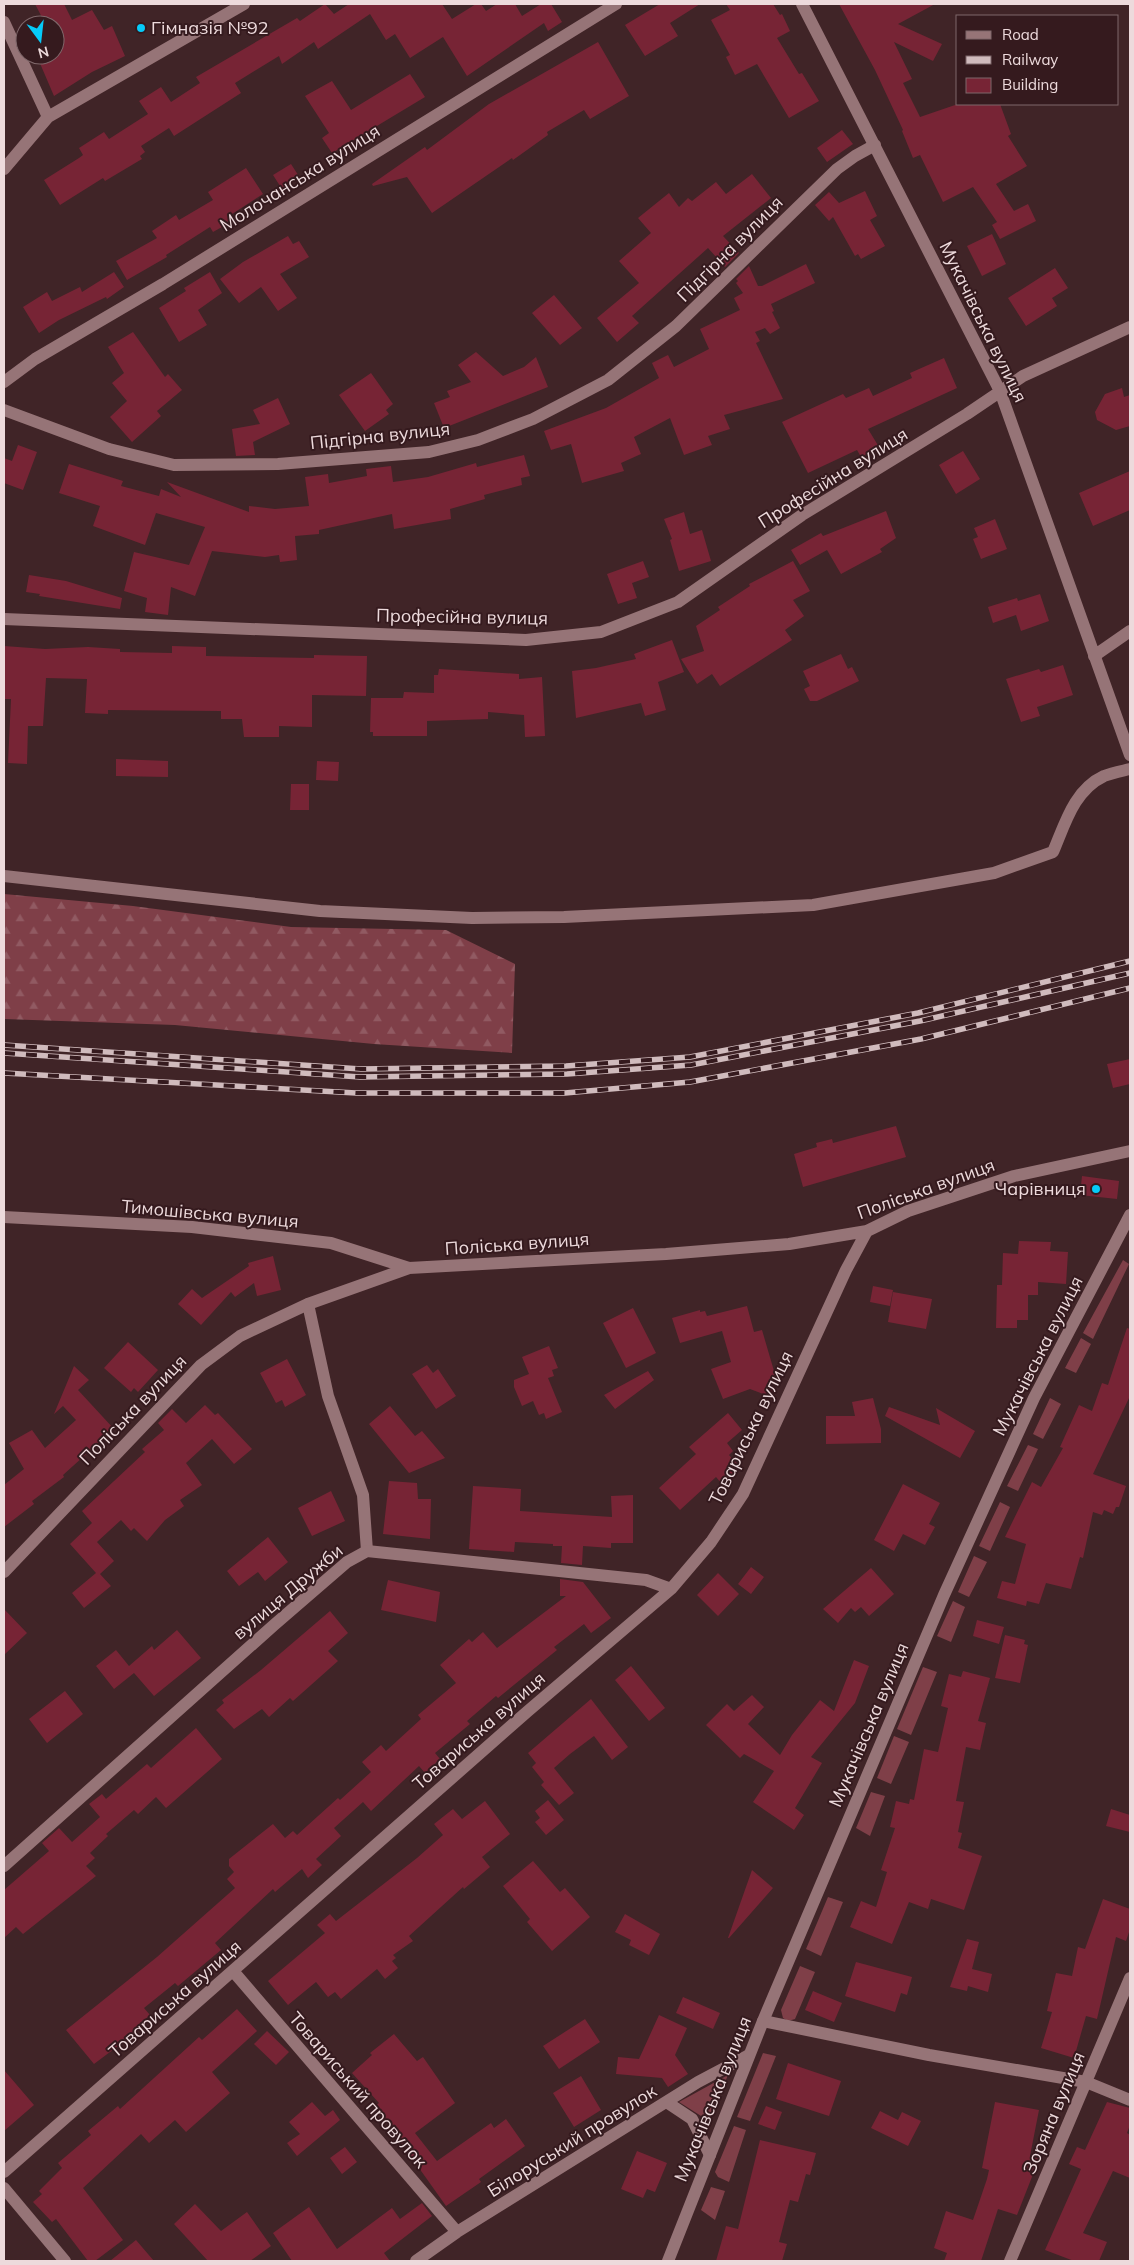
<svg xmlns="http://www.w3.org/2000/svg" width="1134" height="2265" viewBox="0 0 1134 2265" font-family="Mulish,sans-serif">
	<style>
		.grass { fill: #7f3f48 }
		.forest { fill: url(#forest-firs) }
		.building { fill: #772435 }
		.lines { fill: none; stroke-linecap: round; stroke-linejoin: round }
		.service { stroke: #967477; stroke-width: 12 }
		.minor { stroke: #967477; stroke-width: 12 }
		.tertiary { stroke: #967477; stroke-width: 12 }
		.rail-casing { stroke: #d0bbbd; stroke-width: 5.5 }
		.rail { stroke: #351a1e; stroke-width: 4; stroke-dasharray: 11; stroke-linecap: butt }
		.poi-dot { fill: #06cbf9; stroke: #351a1e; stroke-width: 2 }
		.labels { text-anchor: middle; stroke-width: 4; stroke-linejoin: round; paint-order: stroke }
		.poi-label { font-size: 18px; fill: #eddadc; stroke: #351a1e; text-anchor: start }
		.street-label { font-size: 18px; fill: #eddadc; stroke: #351a1e }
	</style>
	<defs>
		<pattern id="forest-firs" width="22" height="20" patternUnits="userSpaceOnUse" patternTransform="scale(1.25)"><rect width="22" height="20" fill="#7f3f48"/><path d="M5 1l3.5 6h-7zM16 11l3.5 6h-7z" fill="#915a62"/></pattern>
	</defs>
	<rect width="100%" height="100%" fill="#402427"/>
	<path class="grass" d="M1123 1260 1129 1264 1093 1339 1083 1333Z
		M1081 1338 1091 1344 1076 1373 1065 1368Z
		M1050 1398 1061 1404 1043 1439 1033 1434Z
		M1028 1445 1038 1449 1018 1491 1007 1486Z
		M1000 1502 1010 1507 990 1551 979 1546Z
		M974 1556 987 1562 969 1597 958 1592Z
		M953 1601 965 1607 951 1642 937 1636Z
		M923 1667 937 1672 911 1735 897 1729Z
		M894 1736 909 1742 891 1784 877 1778Z
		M871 1792 885 1796 870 1836 856 1828Z
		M828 1897 843 1902 821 1956 806 1949Z
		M800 1966 815 1972 795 2019 788 2021 783 2018 781 2010Z
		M763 2053 776 2056 750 2121 737 2117Z
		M728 2075 709 2121 679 2102Z
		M734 2126 746 2130 729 2182 718 2177 715 2172Z
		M711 2187 725 2191 715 2220 701 2210Z"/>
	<path class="forest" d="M4 894 133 906 291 927 446 930 515 964 512 1053 374 1044 175 1025 4 1019Z"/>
	<path class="building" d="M35 4H64L72 20 92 10 104 30 112 26 125 56 92 72 54 96 39 61 59 53 55 44V25H46Z
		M325 4 334 14 349 4H442L452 19 476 4H481L486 11 497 4H515L522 16 541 4H551L562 22 548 31 544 23 467 76 443 37 410 58 395 34 386 40 370 14 318 49 314 42 282 64 279 56 235 83 241 93 174 136 169 128 141 146 145 152 140 156 142 159 105 181 103 178 60 205 44 180 79 158 83 155 79 148 104 132 109 139 148 114 139 101 161 87 171 102 200 83 196 77 297 18 300 21Z
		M660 4H700L670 23 678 36 645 56 625 25Z
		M726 4H773L780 15 782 14 790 31 777 38 799 74 802 73 819 101 789 118 757 64 735 75 726 57 730 55 711 20 730 10Z
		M839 4H935L898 24 942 44 933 61 894 42 912 79 903 83 920 117 958 104H1000L1011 134 1008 136 1027 166 996 184 1014 211 1028 204 1036 221 1000 239 992 225 997 222 973 187 943 202 920 155 913 158 902 131 903 130 875 70Z
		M598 42 629 96 590 119 584 110 547 132 548 135 513 160 512 158 432 213 407 177 373 186 372 184 425 147 427 150 489 104Z
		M410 74 425 97 332 153 322 138 329 133 305 96 332 81 351 110Z
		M842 130 853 144 827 162 817 148Z
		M291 164 300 178 282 189 273 175Z
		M246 168 263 194 229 216V223L213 232 210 227 166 255 167 257 127 280 116 261 157 238 152 231 176 215 179 220 213 200 208 192Z
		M752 174 771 198 723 236 739 253 725 267 708 248 632 316 639 323 617 342 597 318 639 283 619 261 651 233 638 218 669 193 679 207 688 198 692 201 716 182 726 194Z
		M865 191 877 216 870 220 885 246 861 259 858 254 855 256 833 217 829 221 815 205 829 192 839 203Z
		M992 234 1006 264 982 276 967 246Z
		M288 236 293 244 299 241 309 257 280 274 297 298 278 311 261 287 239 303 220 279 243 262Z
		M806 264 815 283 771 304 774 311 772 312 780 328 770 334 765 328 755 332 760 341 756 343 783 399 724 415 730 429 708 436 712 445 684 455 670 418 634 437 641 454 621 463 624 471 582 483 571 444 551 450 544 431 606 408 659 378 652 363 668 355 674 367 709 349 700 329 740 310 734 298 743 293 736 283 738 281 736 279 749 266 758 286H762Z
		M1055 268 1068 288 1052 298 1057 306 1026 326 1008 298Z
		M114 272 124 287 107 299 106 297 59 320 39 333 23 307 47 292 52 301 80 287 82 292Z
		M210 272 222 293 198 310 207 325 179 342 159 308 186 291 184 288Z
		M554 295 582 328 560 345 532 313Z
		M133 332 165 377 168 374 182 390 157 411 161 416 132 442 110 417 127 401 112 383 124 373 108 347Z
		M476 352 503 376 524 367 536 357 548 387 444 428 434 403 450 397 447 391 471 382 458 365Z
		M944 358 957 388 868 429 879 447 861 457 857 450 808 473 782 422 843 394 846 398 869 388 873 396 912 378 910 373Z
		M371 373 393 404 386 410 389 414 365 431 339 395Z
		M1122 388 1124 397 1130 395V426L1116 430 1097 420 1095 412 1105 394Z
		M278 398 290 424 253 442 255 455 236 456 232 429 260 424 253 410Z
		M18 445 37 452 23 490 4 483V458L12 461Z
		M963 451 980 479 956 494 939 465Z
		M524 455 530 476 521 478 522 485 484 495 485 499 450 509 451 519 394 529 392 514 319 530V534L295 536 297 560 280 562 279 555 265 557 212 551 195 596 171 587 168 615 145 612 147 598 124 591 134 552 189 565 205 527 156 513 145 545 93 526 100 506 59 493 69 464 123 481 121 486 159 496 161 489 181 497 167 482 249 512V506L275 509 309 506 305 477 328 474 329 483 367 476 366 469 391 466 393 482 428 477 476 463 477 467Z
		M1130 471V510L1093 526 1079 493Z
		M886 511 896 538 880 549 882 552 841 574 827 550 800 565 791 550 821 533 823 536Z
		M684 512 690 534 702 530 711 561 679 571 670 540 672 539 664 519Z
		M995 519 1007 549 981 559 973 539 978 537 974 528Z
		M643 561 649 577 632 583 637 598 618 604 607 574Z
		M793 561 810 591 793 600 804 616 785 630 792 640 720 686 712 674 697 684 681 659 704 651 696 626 720 610 718 607 750 586 749 584Z
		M29 575 66 581 122 598 120 609 39 596 40 594 26 592Z
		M1040 594 1049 621 1021 631 1016 615 993 623 988 607 1017 598 1018 601Z
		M672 640 684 672 658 682 666 710 645 716 641 703 576 718 572 671 596 668 636 659 634 654Z
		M4 646 45 649 88 647 120 649V652L172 653V646L206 647V656L314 658V655L367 656 366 696 312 695V727L279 726V737H244L242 719H221V711L108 710V714L85 713 87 679 46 678 43 726H28L27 764 8 763 11 699H4Z
		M841 654 848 669 852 667 859 681 817 701H810L804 689 810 686 803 671Z
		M1063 665 1073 695 1037 707 1040 716 1021 722 1006 679 1039 669 1041 672Z
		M439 669 519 674V679L542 677 545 736 525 737 524 715 488 712V719L427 721V736H373V732H370L371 698H403L404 692 434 693V675H438Z
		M116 759 168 761V777L116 776Z
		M317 761 339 762 338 781 316 780Z
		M291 784H309V810H290Z
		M1130 1059V1084L1113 1088 1107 1064Z
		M896 1126 906 1157 803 1187 794 1154 817 1147 816 1143 832 1139 833 1143Z
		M1082 1176 1119 1181 1117 1199 1080 1195Z
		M1019 1241 1051 1242 1050 1251 1068 1252 1066 1284 1038 1282V1295H1028V1320H1017V1328H996L997 1285H1002L1003 1253 1018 1254Z
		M273 1256 281 1290 257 1296 254 1283 235 1297 231 1292 201 1325 178 1304 192 1289 202 1298 249 1266 248 1263Z
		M873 1286 893 1290 890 1306 870 1302Z
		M893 1292 932 1299 926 1329 888 1322Z
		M747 1306 754 1332 762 1330 774 1371 780 1372 771 1397 750 1389 723 1399 711 1369 731 1362 722 1331 680 1343 672 1318 700 1310V1312L705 1311 707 1316Z
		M633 1308 656 1353 626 1368 603 1323Z
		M1127 1328 1130 1329V1396L1093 1474 1126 1486 1119 1507H1116L1113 1514 1104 1510 1102 1515 1093 1512 1083 1558 1080 1557 1071 1589 1046 1583 1039 1604 1027 1601 1026 1606 997 1598 1002 1581 1015 1584 1026 1544 1005 1537 1032 1482 1041 1487 1063 1448 1060 1447 1079 1405 1092 1411 1102 1383 1108 1385Z
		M128 1342 158 1370 138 1392 134 1388 131 1392 104 1368Z
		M549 1346 558 1368 552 1370 554 1376 548 1378 562 1412 546 1419 544 1413 539 1415 533 1401 522 1406 514 1387V1380L529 1374 522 1357Z
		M287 1359 306 1395 285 1407 282 1400 276 1403 260 1373Z
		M427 1365 433 1373 438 1369 456 1396 436 1409 412 1374Z
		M74 1366 89 1380 78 1390 114 1429 63 1475 64 1477 32 1501 34 1504 4 1527V1485L24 1469 9 1443 32 1430 45 1448 76 1420 63 1406 54 1414Z
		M648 1371 654 1380 615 1409 604 1395Z
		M873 1398 881 1429V1443L826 1444V1416H855L852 1402Z
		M205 1405 215 1415 218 1413 252 1449 234 1464 212 1439 186 1463 202 1485 180 1500 184 1506 165 1520 147 1541 134 1528 131 1531 121 1520 97 1542 114 1561 100 1574 111 1586 84 1608 72 1593 96 1573 70 1544 92 1523 82 1511 145 1452 142 1449 164 1430 158 1423 172 1409 186 1423Z
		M390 1406 415 1436 422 1431 445 1458 409 1473 369 1424Z
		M889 1407 940 1425 936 1408 975 1431 960 1458 885 1416Z
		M728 1413 742 1430 727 1443 733 1451 729 1455 740 1467 727 1490 716 1477 680 1510 659 1488 696 1454 689 1447Z
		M389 1481 417 1483 418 1499H431L430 1539 383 1534Z
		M903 1484 940 1503 929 1524 935 1527 925 1545 903 1534 894 1551 874 1540Z
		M473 1486 521 1489 520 1511 612 1517 611 1496 633 1495V1543H611V1548L583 1546 582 1565 561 1563 562 1546H553V1544L515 1542 514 1552 469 1549Z
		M331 1491 345 1521 312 1536 298 1508Z
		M268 1537 288 1562 265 1581 258 1572 239 1586 227 1571Z
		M751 1567 764 1577 751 1594 738 1584Z
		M871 1568 894 1594 869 1616 861 1607 855 1612 851 1608 838 1623 823 1609Z
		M718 1573 739 1594 718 1616 697 1595Z
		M560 1579 583 1582 611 1618 591 1633 584 1624 554 1647 557 1650 498 1698 496 1696 467 1721 470 1724 435 1753 440 1759 425 1773 419 1766 371 1811 363 1802 334 1828 341 1836 316 1859 322 1865 308 1878 302 1869 275 1892 273 1889 215 1943 221 1950 178 1986 175 1983 144 2008 150 2015 135 2028 138 2031 94 2064 66 2030 157 1957 235 1888 227 1879 234 1872 229 1866V1859L273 1824 285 1838 293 1831 297 1835 338 1798 340 1800 371 1772 362 1762 381 1745 386 1751 421 1719 418 1715 456 1683 440 1665 469 1639 472 1642 483 1632 497 1648 566 1596H560Z
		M388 1580 440 1592 436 1622 381 1610Z
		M4 1609 27 1633 4 1655Z
		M330 1611 348 1633 328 1651 338 1661 293 1701 290 1698 269 1717 262 1709 234 1729 216 1710 224 1703 222 1700 261 1670Z
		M977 1620 1004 1627 999 1644 973 1636Z
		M177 1630 201 1658 154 1696 134 1673 114 1689 96 1666 116 1650 129 1666 152 1646 154 1650Z
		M1005 1635 1025 1640 1024 1644 1028 1645 1020 1683 995 1678Z
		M854 1660 869 1666 855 1703 811 1757 822 1763 795 1808 804 1815 794 1830 753 1802 774 1771 744 1754 740 1758 706 1725 727 1704 734 1711 752 1695 764 1707 748 1724 780 1755 792 1735 820 1700 834 1711Z
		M631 1666 665 1708 649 1721 615 1680Z
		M963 1671 990 1678 978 1721 986 1723 980 1750 966 1747 956 1801 964 1802 958 1832 962 1833 958 1848 982 1856 964 1910 931 1899 928 1909 909 1902 892 1944 850 1927 861 1901 876 1907 887 1872 881 1870 895 1828 890 1827 896 1801 909 1804 910 1799 914 1800 924 1749 938 1752 948 1708 941 1706 949 1674 961 1677Z
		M65 1691 83 1714 47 1743 29 1719Z
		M591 1699 628 1747 612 1760 594 1736 570 1754 554 1768 574 1793 559 1805 541 1785 544 1782 532 1767 536 1763 528 1753Z
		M196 1728 222 1759 166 1808 156 1797 138 1814 134 1810 106 1834 108 1836 90 1853 95 1858 86 1866 96 1876 23 1934 16 1927 4 1938V1890L49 1851 42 1843 59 1828 72 1842 100 1817 89 1804 102 1794 106 1799 147 1764 151 1768Z
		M548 1800 564 1820 546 1835 535 1822 540 1818 535 1811Z
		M485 1801 510 1834 482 1857 490 1867 464 1889 463 1887 409 1936 413 1941 393 1955 396 1958 392 1961 398 1968 385 1979 377 1969 341 1999 335 1992 328 1997 316 1982 288 2005 268 1981 325 1933 317 1925 330 1914 336 1921 417 1858 443 1835 434 1824 453 1809 462 1819Z
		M1111 1809 1130 1815V1832L1106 1826Z
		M533 1861 560 1892 565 1888 590 1917 552 1951 527 1922 530 1919 503 1886Z
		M752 1870 773 1888 729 1938H728Z
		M1103 1899 1130 1909V1929L1126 1941 1116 1937 1097 2019 1086 2016 1074 2058 1041 2048 1052 2012 1047 2011 1056 1973 1072 1976 1078 1947 1085 1949Z
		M625 1914 660 1934 649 1955 629 1945 631 1940 615 1932Z
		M967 1939 979 1942 972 1969 992 1974 988 1992 968 1986 967 1991 950 1987Z
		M856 1962 912 1977 907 1995 901 1993 895 2012 845 1996Z
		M813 1991 842 2003 834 2022 805 2010Z
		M683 1997 720 2013 713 2029 676 2013Z
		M237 2009 257 2031 212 2072 230 2093 186 2132 175 2120 149 2143 141 2134 83 2188 123 2240 95 2261H88L56 2219 52 2222 33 2202 42 2194 39 2191 62 2168 58 2163 91 2135 88 2131 118 2106 120 2109 199 2037 202 2040Z
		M659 2015 687 2028 675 2055 688 2074 668 2087 662 2078 616 2074 618 2057 639 2059Z
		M585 2019 600 2042 559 2069 543 2046Z
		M267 2031 289 2052 276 2065 254 2044Z
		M394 2034 417 2061 423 2057 455 2103 415 2133 437 2161 491 2123 494 2128 506 2119 525 2146 479 2179 481 2182 446 2206 375 2106 379 2103 352 2073 372 2055 370 2053Z
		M788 2063 841 2081 829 2116 776 2099Z
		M4 2070 34 2105 4 2131Z
		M581 2076 601 2110 574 2127 553 2093Z
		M312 2102 325 2116 333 2110 340 2120 297 2156 287 2143 300 2134 289 2122Z
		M995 2102 1039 2110 1030 2156 1039 2159 1017 2215 998 2209 981 2261H944L947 2253 934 2248 946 2211 973 2220 987 2179 989 2170 982 2168Z
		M1107 2102 1130 2108V2125L1127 2133 1130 2135V2178L1113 2171 1083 2233 1107 2242 1099 2261H1074L1045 2250 1081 2169 1069 2164 1077 2147 1085 2150Z
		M766 2106 782 2112 775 2130 758 2124Z
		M880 2111 898 2120 902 2112 921 2121 908 2146 871 2128Z
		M760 2140 816 2153 810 2175 806 2174 798 2202 790 2200 779 2242 787 2244 782 2261H716L726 2226 738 2229Z
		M345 2147 357 2162 342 2174 330 2158Z
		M637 2151 667 2163 655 2192 647 2189 643 2198 621 2189Z
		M422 2203 432 2216 384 2253 390 2261H292L273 2233 309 2207 337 2249 392 2208 400 2219Z
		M195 2204 221 2231 247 2212 271 2246 250 2261H208L174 2224Z
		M136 2240 154 2261H110Z"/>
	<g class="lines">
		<path class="service" d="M4 876 320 911 472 918 564 917 813 905 994 873 1053 852C1065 824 1074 790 1104 776 1112 773 1122 771 1130 769
			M308 1304 328 1396 363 1495 367 1551"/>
		<path class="minor" d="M802 4 1000 391 1130 755
			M4 22 48 117
			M4 169 48 117 244 4
			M4 382 35 359 163 284 616 4
			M4 410 109 449 174 465 278 464 429 452 478 440 533 419 608 380 676 326 837 169 855 156 875 145
			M4 619 526 640 601 632 678 602 802 515 967 414 1023 376 1130 327
			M1094 656 1130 631
			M4 1217 192 1227 331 1243 409 1268
			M4 1572 201 1365 240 1336 308 1304 409 1268 666 1254 789 1244 867 1231 908 1211 1014 1176 1130 1151
			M4 1866 274 1625 347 1562 367 1551 646 1580 671 1589
			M233 1971 457 2232
			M763 2021 929 2055 1086 2082 1130 2100
			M668 2103 692 2119 710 2155
			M4 2172 528 1711 671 1589 711 1542 743 1494 846 1270 867 1231
			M4 2188 65 2261
			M416 2261 457 2232 698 2082 749 2055
			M1010 2261 1130 1978"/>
		<path class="tertiary" d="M668 2261 763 2021 944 1595 1034 1398 1130 1215"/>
		<g class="rail-casing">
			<path id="rail" d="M4 1045 361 1069 566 1066 690 1057 918 1013 1130 961
				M4 1053 360 1077 567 1074 691 1065 920 1021 1130 973
				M4 1073 356 1093H565L690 1082 921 1039 1130 988"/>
		</g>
		<use href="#rail" class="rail"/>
	</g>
	<g class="poi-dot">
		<circle cx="141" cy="28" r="5"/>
		<circle cx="1096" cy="1189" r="5"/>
	</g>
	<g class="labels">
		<g class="poi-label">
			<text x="151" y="34">Гімназія №92</text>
			<text x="1086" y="1195" text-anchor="end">Чарівниця</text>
		</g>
		<g class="street-label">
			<text transform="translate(300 178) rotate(-32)" y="6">Молочанська вулиця</text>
			<text transform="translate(730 249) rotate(-45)" y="6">Підгірна вулиця</text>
			<text transform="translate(983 322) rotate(64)" y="6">Мукачівська вулиця</text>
			<text transform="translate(380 436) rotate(-6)" y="6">Підгірна вулиця</text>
			<text transform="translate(833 478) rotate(-32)" y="6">Професійна вулиця</text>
			<text transform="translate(462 617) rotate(1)" y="6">Професійна вулиця</text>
			<text transform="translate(926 1189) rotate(-20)" y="6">Поліська вулиця</text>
			<text transform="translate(210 1214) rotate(5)" y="6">Тимошівська вулиця</text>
			<text transform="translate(517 1244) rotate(-4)" y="6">Поліська вулиця</text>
			<text transform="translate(1038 1356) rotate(-63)" y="6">Мукачівська вулиця</text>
			<text transform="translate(133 1410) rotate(-46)" y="6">Поліська вулиця</text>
			<text transform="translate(751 1428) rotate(-64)" y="6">Товариська вулиця</text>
			<text transform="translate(288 1592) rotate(-40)" y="6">вулиця Дружби</text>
			<text transform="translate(869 1725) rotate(-67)" y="6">Мукачівська вулиця</text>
			<text transform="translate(479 1731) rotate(-41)" y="6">Товариська вулиця</text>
			<text transform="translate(175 1999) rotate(-41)" y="6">Товариська вулиця</text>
			<text transform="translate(358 2090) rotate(49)" y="6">Товариський провулок</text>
			<text transform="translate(713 2099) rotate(-68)" y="6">Мукачівська вулиця</text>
			<text transform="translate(1054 2113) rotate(-67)" y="6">Зоряна вулиця</text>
			<text transform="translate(572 2141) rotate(-32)" y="6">Білоруський провулок</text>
		</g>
	</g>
	<rect width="1134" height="2265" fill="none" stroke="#eddadc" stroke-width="10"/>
	<rect x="956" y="15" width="162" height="90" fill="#351a1e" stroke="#7f676a"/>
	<rect x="966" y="31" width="25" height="8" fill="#967477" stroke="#7f676a"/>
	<text x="1002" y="40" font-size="15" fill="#eddadc">Road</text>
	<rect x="966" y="56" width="25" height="8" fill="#d0bbbd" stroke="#7f676a"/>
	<text x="1002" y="65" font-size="15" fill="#eddadc">Railway</text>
	<rect x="966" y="78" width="25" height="15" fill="#772435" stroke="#7f676a"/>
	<text x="1002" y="90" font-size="15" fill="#eddadc">Building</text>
	<g transform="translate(40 40) rotate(165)"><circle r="24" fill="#351a1e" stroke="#7f676a"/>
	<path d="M0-4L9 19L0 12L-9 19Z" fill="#06cbf9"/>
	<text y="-8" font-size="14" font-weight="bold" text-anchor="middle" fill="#eddadc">N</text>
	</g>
</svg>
